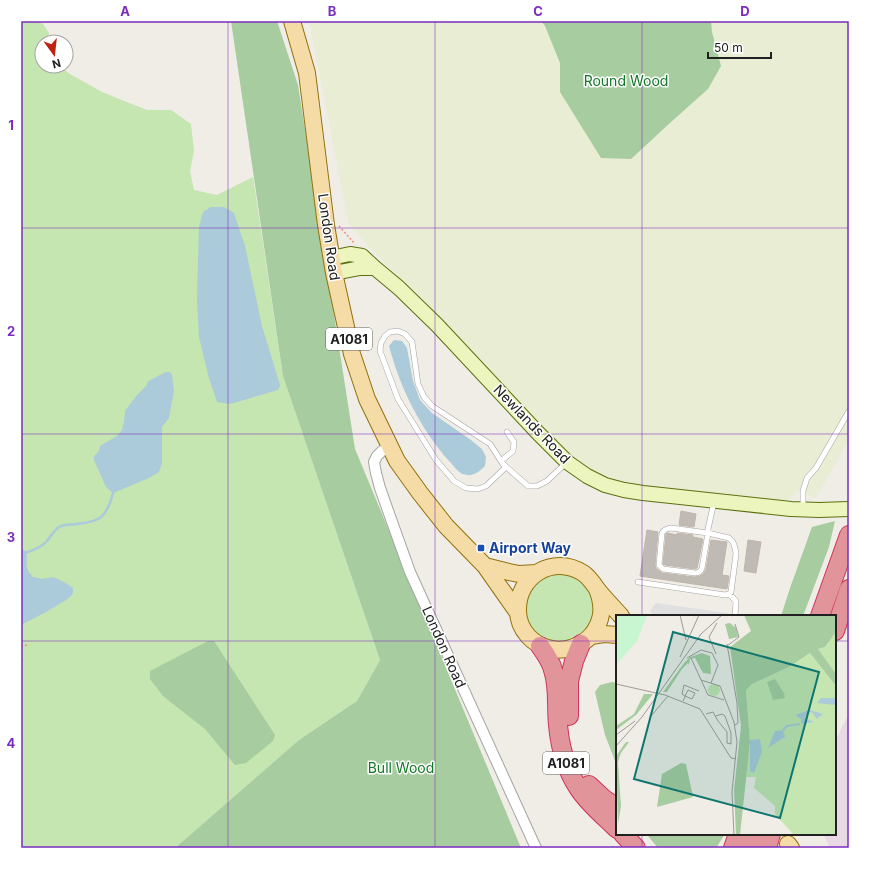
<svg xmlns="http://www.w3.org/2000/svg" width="870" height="869" viewBox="0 0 870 869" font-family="Inter,sans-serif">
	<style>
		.industrial { fill: #e8d9e4 }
		.farmland { fill: #e8edd4 }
		.grass { fill: #c5e5b1 }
		.forest { fill: #a7cc9f }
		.parking { fill: #e0e0e0 }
		.water { fill: #abcada }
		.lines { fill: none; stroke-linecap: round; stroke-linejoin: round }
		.stream { stroke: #abcada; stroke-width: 2.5 }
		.building { fill: #c0bab4; stroke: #c0b6aa }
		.lane-casing { stroke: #a4a4a4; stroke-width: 6 }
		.street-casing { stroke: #a4a4a4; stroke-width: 12 }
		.secondary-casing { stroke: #5b700d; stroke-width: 16 }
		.primary-casing { stroke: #90710c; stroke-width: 18 }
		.highway-casing { stroke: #ce3459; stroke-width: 20 }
		.path { stroke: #ef9078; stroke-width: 1.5; stroke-dasharray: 2 2; stroke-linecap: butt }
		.lane { stroke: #fff; stroke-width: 5 }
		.street { stroke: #fff; stroke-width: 10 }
		.secondary { stroke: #edf5bf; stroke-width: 14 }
		.primary { stroke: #f5dba6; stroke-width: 16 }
		.highway { stroke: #e1959b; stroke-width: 18 }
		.grid { fill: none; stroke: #7b2cbf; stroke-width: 1; stroke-opacity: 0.55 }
		.transit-dot { fill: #1a4fb4; stroke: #fff; stroke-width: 1.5 }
		.labels { text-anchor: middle; stroke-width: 3; stroke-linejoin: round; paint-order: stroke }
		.shield { fill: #fff; stroke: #636363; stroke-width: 1 }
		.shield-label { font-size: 13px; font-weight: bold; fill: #202020 }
		.park-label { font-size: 14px; fill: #147727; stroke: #fff }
		.street-label { font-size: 14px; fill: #202020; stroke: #fff }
		.transit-label { font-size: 14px; font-weight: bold; fill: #164399; stroke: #fff; text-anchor: start }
		.inset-river { fill: none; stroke: #abcada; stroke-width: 2 }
		.inset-road { fill: none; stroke: #9d9b97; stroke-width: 1 }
		.view { fill: #0f766e; fill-opacity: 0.15; stroke: #0f766e; stroke-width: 2 }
		.inset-edge { fill: none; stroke: #202020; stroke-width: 2 }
		.neatline { fill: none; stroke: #7b2cbf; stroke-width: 1.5 }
		.grid-label { font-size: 13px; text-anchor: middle; font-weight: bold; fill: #7b2cbf }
	</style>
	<rect width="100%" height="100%" fill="#f0ede7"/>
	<path class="industrial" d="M849 713V848H830L823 834H835V741Z"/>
	<path class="farmland" d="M309 21H541L545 26 560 63V92L671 122 708 88 712 32 711 21H849V440L816 498 797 491 787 502 635 488 604 479 580 462 532 420 349 225Z"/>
	<path class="grass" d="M21 21H41L49 33 48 42H42V66H59L70 74 102 92 147 110H171L191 124 194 151 190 171 194 190 217 195 253 177 283 376 380 660 357 701 299 740 175 848H21Z
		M564 573 583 581 594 598 596 604 593 624 574 643 541 641 524 621 526 594 544 576Z"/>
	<path class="forest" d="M231 21H277L298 85 355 449 521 848H175L299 740 357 701 380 660 283 376Z
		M541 21H711L712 32 721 66 708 89 671 122 631 159 601 158 560 92V63L545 26Z
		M835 521 829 547 803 616H781L790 588 812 527Z
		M208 641H214L275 735 273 741 246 763 235 765 205 729 163 696 150 679V671Z
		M612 682 617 683V766L605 735 595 692 600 685Z
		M674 834H725L716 848H658L648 836Z"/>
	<path class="parking" d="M656 603 727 613V616H655L650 611Z"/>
	<path class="water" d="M211 207H224L234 213 245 246 262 326 280 385 278 390 230 404 217 402 209 378 199 337 197 299 199 227 203 212Z
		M395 340 402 341 407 348 413 381 420 400 432 413 471 440 482 449 486 457 485 466C480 471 474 476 467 475 465 474 462 475 461 473 457 471 453 465 450 462 421 430 400 388 389 346L393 341Z
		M166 372H170L172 375 174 391 169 418 162 427V463L159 472 149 478 113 493 106 487 94 460V456L99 451 100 446 117 436 122 430 124 422 125 411 137 395 147 385V382L158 376Z
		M21 549 26 551C29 562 22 566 33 577L42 579 53 577 64 582 73 588V592L72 595 66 600 46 612 21 625Z"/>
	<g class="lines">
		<path class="stream" d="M25 553C33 550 41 548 47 541 51 537 54 530 59 527 65 524 71 525 77 524 101 522 107 516 113 493"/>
	</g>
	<path class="building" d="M681 511 696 514 694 527 679 525Z
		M647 530 658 532 655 565 656 568 662 573 694 577 700 576 704 573 706 569 711 540 727 542 722 575 729 576 727 589 640 576Z
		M667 533 677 535V533L693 535V537L703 539 697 568 695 569 665 565 663 564 666 534Z
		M748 540 761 542 756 573 744 571Z"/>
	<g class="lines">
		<g class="lane-casing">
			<path id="lane" d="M501 461 513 451 514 442 507 432
				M506 467 486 486 478 489 466 488 454 481 436 460 398 399 380 351 381 343 385 336 390 332 398 331 405 334 412 342 418 384 424 397 432 406 490 444 503 464 528 486H537L547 481 566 463
				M803 508V491L807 478 816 468 849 411
				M638 582 725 595 729 594 731 592 736 554 735 548 733 542 729 538 708 533 671 528C667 529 664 529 662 533L659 565 663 569 695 573C698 573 701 572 702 568L708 533V529L714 502
				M729 594 736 601 735 616"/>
		</g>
		<g class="street-casing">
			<path id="street" d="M390 446 382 451 377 456 374 462 376 473 380 488 391 519 410 572 536 848"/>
		</g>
		<g class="secondary-casing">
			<path id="secondary" d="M331 258 350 254 362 256 375 268 399 288 437 325 538 433 567 462 587 476 605 485 624 490 643 493 791 509 819 510 849 509
				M334 273 360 268H375"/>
		</g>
		<g class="primary-casing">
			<path id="primary" d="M292 21 307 73 326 225 334 273 352 354 367 399 397 461 420 493 446 526 485 566 518 613
				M485 566 509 572 519 574 536 573
				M597 589C601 599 603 609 600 619 591 651 550 660 528 636 522 629 518 620 518 611 517 576 553 554 583 573 589 577 593 583 597 589 604 598 613 607 621 616
				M591 636 604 634 617 635
				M788 844 791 848"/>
		</g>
		<g class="highway-casing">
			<path id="highway" d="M820 616 849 535
				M835 631 849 589
				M540 646C545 653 551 661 553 670 559 687 556 707 558 725 560 747 566 770 579 789 589 804 604 816 617 829
				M569 716V681L574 661 581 644
				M589 785 604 799 617 808
				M623 834 636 848
				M733 848 738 834
				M749 848 755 834
				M767 848 771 834"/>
		</g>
		<path class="path" d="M339 226 355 244
			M21 646 29 645
			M21 656 23 660"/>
		<use href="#lane" class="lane"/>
		<use href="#street" class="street"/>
		<use href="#secondary" class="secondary"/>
		<use href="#primary" class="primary"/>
		<use href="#highway" class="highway"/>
	</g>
	<path class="grid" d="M228 21V848M435 21V848M642 21V616M21 228H849M21 434H849M21 641H617M835 641H849M642 834V848"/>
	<rect class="transit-dot" x="477" y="544" width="8" height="8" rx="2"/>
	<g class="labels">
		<g class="shield">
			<rect x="326" y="328" width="46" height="22" rx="3"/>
			<rect x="543" y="752" width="46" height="22" rx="3"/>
		</g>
		<g class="shield-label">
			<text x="349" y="344">A1081</text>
			<text x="566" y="768">A1081</text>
		</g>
		<g class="park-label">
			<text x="626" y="86">Round Wood</text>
			<text x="401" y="773">Bull Wood</text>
		</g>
		<g class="street-label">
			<text transform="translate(329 237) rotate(82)" y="5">London Road</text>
			<text transform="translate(532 424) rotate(46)" y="5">Newlands Road</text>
			<text transform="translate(444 647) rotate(66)" y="5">London Road</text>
		</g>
		<g class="transit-label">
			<text x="489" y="553">Airport Way</text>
		</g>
	</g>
	<g transform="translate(616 615)">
		<rect width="220" height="220" fill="#f0ede7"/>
		<path d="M220 17V59L202 34 209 32ZM194 38 220 71V220H178L159 199V191L138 173 140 162H130L134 127 130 75 136 69 173 52ZM92 75a6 6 0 1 1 12 0a6 6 0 1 1-12 0Z" fill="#c5e5b1"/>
		<path d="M128 0H220V17L209 32 202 34 220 59V71L194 38 173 52 136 69 130 75 134 127 124 220H120L118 175 125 111 114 32 135 16ZM114 8 120 13 122 22 113 24 109 9ZM86 38 94 41 95 59 87 58 79 43 74 44 73 50 72 48 66 54 51 77H47L68 48 74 42ZM159 64 168 78 169 83 157 85 151 67ZM28 79H37L20 100 0 115V111L18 99ZM10 127H13L5 138 2 147 5 191 2 209 0 141ZM65 148 70 149 77 182 41 192 46 159Z" fill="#a7cc9f"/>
		<path d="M0 0H31L21 26 0 50Z" fill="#c8f6d0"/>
		<path d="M205 83H220V90L201 88ZM194 95 207 99 201 104 196 97 192 98 188 103 198 107 185 109V104L179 100ZM167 115 169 122 152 133 159 116ZM144 124 146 137 138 158 134 156V125Z" fill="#abcada"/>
		<path class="inset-river" d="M167 115 171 111 184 109"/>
		<path class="inset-road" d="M64 0 70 25M111 29 121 88 122 108 119 110M111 31 123 22 119 9M100 39 93 22 101 8M64 42 83 0M71 43 85 35 96 38 102 50 95 68M75 43 92 80 108 85M85 65 104 71 118 107 121 127 116 177 118 220M0 69 49 80 84 94 115 143 120 144M67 86 69 82V81L72 75 79 78 76 84 69 81 66 79 68 70 83 76M90 99 97 97 102 106 111 117V128L115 129V118L109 101 106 99 100 101M35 101 52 81M0 120 19 106M0 131 26 102 85 19 106 0"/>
		<path class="view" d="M57 17 203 57 164 203 18 164Z"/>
		<rect width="220" height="220" class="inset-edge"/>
	</g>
	<rect width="870" height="869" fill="none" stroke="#ffffff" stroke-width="44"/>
	<g transform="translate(54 54) rotate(165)"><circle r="19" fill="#ffffff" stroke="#a6a6a6"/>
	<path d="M0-3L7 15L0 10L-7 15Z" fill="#c02110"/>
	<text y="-6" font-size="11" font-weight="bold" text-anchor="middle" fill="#202020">N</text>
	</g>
	<path d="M708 52v6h63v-6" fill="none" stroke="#202020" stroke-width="2"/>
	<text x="714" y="52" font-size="12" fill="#202020" stroke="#ffffff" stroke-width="3" paint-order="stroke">50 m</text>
	<rect x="22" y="22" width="826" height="825" class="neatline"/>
	<g class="grid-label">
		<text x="125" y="16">A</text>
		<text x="332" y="16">B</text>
		<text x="538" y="16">C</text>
		<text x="745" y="16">D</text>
		<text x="11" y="130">1</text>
		<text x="11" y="336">2</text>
		<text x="11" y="542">3</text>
		<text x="11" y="748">4</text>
	</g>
</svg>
